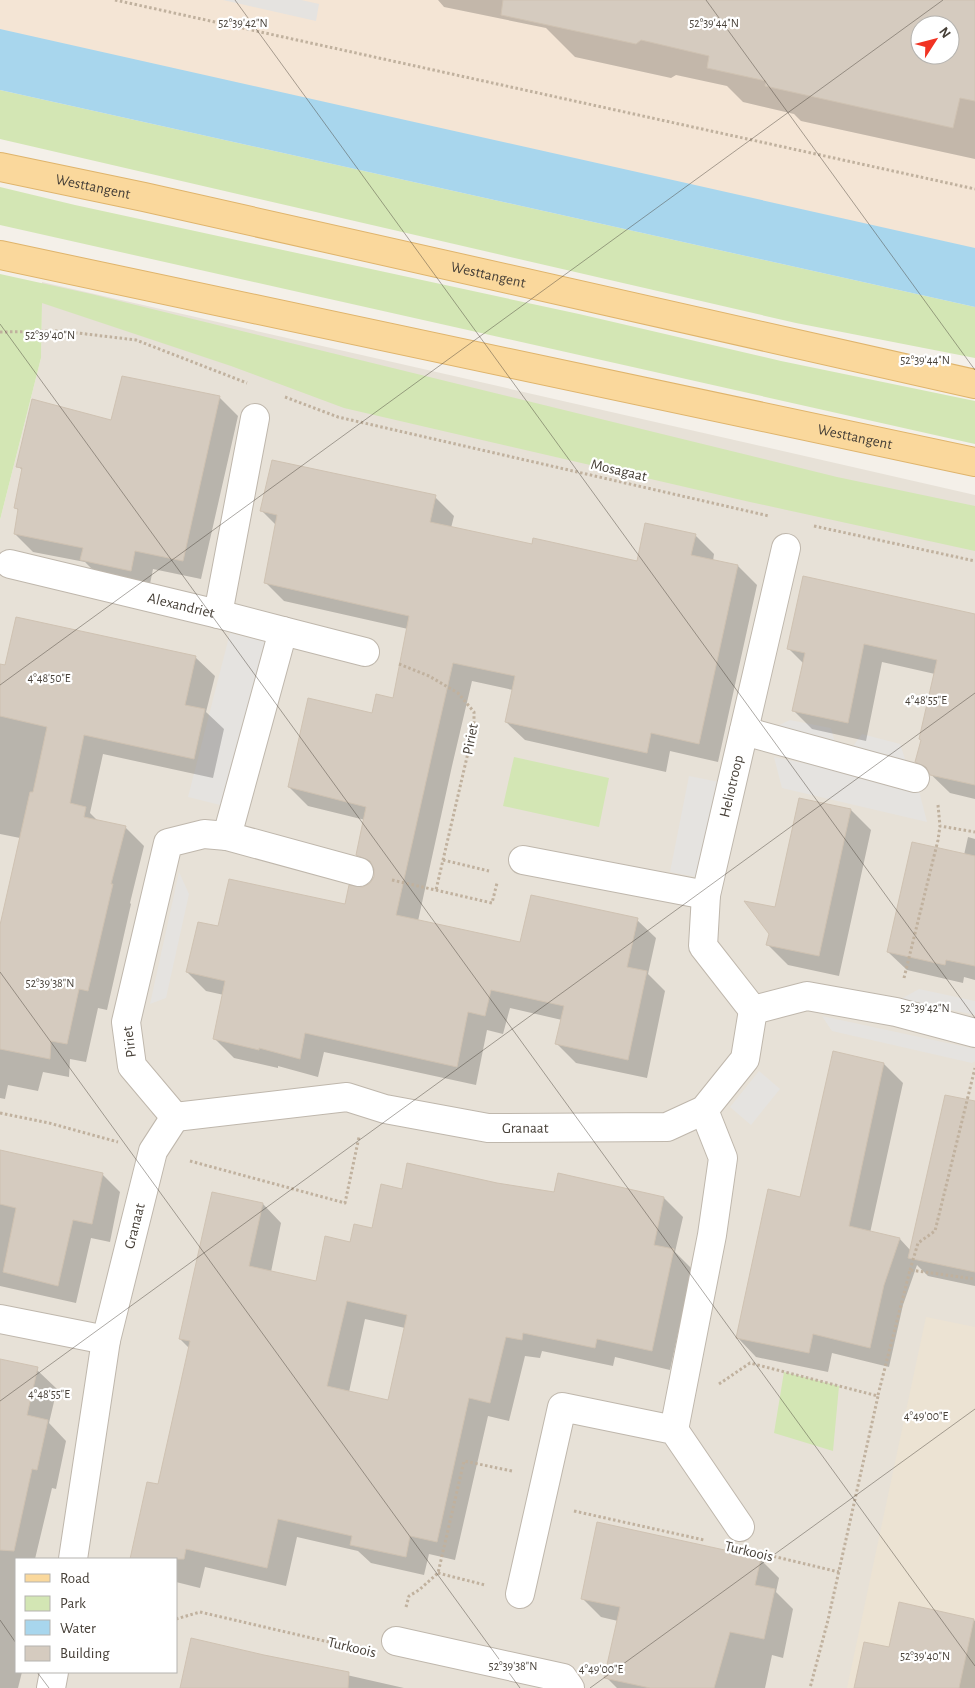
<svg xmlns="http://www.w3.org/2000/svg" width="975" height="1688" viewBox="0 0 975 1688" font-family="'Alegreya Sans',sans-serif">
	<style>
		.residential { fill: #e7e1d7; fill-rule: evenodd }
		.commercial { fill: #f4e5d5; fill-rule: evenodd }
		.education { fill: #ece3d3 }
		.green { fill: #d3e6b4 }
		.parking { fill: #e5e3e0 }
		.water { fill: #a8d6ed }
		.shadow { fill: #0003; fill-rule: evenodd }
		.building { fill: #d5cbbf; stroke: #cfc2b2; fill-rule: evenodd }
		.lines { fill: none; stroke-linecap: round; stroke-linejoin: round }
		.minor-casing { stroke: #bfb7ac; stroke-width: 30 }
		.major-casing { stroke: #dfb46c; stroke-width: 30 }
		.path { stroke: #c0b19e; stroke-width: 3; stroke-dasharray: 2.5 2.5; stroke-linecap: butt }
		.minor { stroke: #fff; stroke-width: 28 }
		.major { stroke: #fad89c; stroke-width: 28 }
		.ticks { fill: none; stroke: #474038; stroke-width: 1; stroke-opacity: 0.45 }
		.labels { text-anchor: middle; stroke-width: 4.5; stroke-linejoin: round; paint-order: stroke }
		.street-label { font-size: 15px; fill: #474038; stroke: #fff }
		.ticks-label { font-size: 12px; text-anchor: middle; fill: #474038; stroke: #fff; stroke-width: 4.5; stroke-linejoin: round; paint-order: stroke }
	</style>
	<rect width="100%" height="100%" fill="#f4f0e9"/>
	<path class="residential" d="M42 282 975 495V1688H0V520L41 358ZM16 1559H176V1672H16Z"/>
	<path class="commercial" d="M0 0H975V272L0 53ZM920 25H950V55H920Z"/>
	<path class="education" d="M926 1317 975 1327V1688H847Z"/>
	<path class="green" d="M0 90 975 307V358L796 323 0 139Z
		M0 187 75 205 579 314 781 361 975 401V444L0 225Z
		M0 274 91 294 837 477 975 506V551L750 502 344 408 231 366 42 303 41 358 0 520Z
		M514 757 609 778 599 827 503 806Z
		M784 1372 839 1386 833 1451 774 1433Z"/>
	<path class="parking" d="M223 0H301L319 4 316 21Z
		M230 633 266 642 224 806 188 797Z
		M790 720 831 728 835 743 771 729Z
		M862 734 900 744 906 762 851 749Z
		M774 757 918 787 927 822 782 788Z
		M689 776 719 782 696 877 670 872Z
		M179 872 189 894 166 998 150 1004Z
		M919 989 975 1001V1015L901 999Z
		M822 1016 975 1049V1061L972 1063 832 1031Z
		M759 1071 780 1089 751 1125 730 1107Z"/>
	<path class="water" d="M0 29 975 248V307L0 90Z"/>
	<path class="shadow" d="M438 0H975V159L801 121 794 114 743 102 727 86 676 75 671 78 575 57 546 28 444 7ZM920 25H950V55H920Z
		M122 377 220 398 238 416 201 579 153 569 149 589 100 577 85 562 33 552 15 534 19 511 15 507 23 471 18 466 112 421Z
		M435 497 454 516 451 528 533 546 638 562 695 535 714 554 713 561 738 566 757 585 718 762 670 751 666 772 525 740 506 722 513 690 472 681 452 766 418 921 521 943 637 920 656 938 648 974 665 991 647 1078 576 1063 557 1044 562 1020 510 1008 503 1034 487 1030 476 1085 324 1052 318 1077 278 1066V1068L234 1058 215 1039 224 995 206 991 187 972 219 928 346 906 363 888 371 884 375 876V873L357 854 365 820 308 806 289 787 373 714 394 699 408 629 284 601 265 582 276 525 262 511Z
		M804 577 975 643V799L950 793 917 761 935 674 882 662 866 741 812 729 793 710 804 664 788 648Z
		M195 657 215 676 206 712 224 729 213 778 103 754 90 813 99 822 125 827 144 846 130 903 131 904 107 1010 98 1008 86 1062 70 1059 69 1077 43 1072 38 1091 8 1085 5 1099 0 1098V930L20 838 0 834V665Z
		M800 799 851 810 871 830 839 976 788 965 768 945Z
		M968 837 975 839V980L964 977 963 983 907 970 888 952 964 855Z
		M884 1064 903 1083 870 1233 900 1239 911 1251 975 1102V1286L928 1276 917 1265 903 1305 889 1367 832 1353 828 1372 756 1357 737 1337 801 1199Z
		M0 1151 102 1174 120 1192 110 1242 91 1238 76 1303 0 1286Z
		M559 1174 664 1198 683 1217 675 1252 692 1269 670 1370 615 1357 613 1366 542 1351 540 1358 525 1356 509 1421 488 1416 455 1560 429 1554 424 1575 371 1563 358 1551 297 1537 286 1586 205 1567 200 1588 176 1582V1559H133L132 1558 159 1486 190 1349 180 1339 263 1204 281 1223 271 1272 317 1283 351 1243 373 1229 403 1191 497 1184 554 1193ZM365 1319 405 1328 389 1401 349 1392Z
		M0 1361 37 1370 57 1389 49 1423 66 1441 56 1489 52 1488 35 1559H16V1672H22L18 1688H0Z
		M760 1559 779 1578 776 1592 793 1609 783 1658 772 1655 765 1688H617L606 1677 618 1621 601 1617 582 1598Z
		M974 1620 975 1621V1688H855Z
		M192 1640 404 1688H181Z"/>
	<path class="building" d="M503 0H975V101L960 98 953 128 765 86 766 81 707 68 709 56 641 40 636 44 501 15ZM920 25H950V55H920Z
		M122 376 220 396 183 561 135 551 131 571 80 560 83 548 14 534 18 509 14 508 22 468 16 467 32 399 111 420Z
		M272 460 436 495 430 522 532 544 533 538 637 561 645 523 696 534 691 555 738 565 699 744 651 733 647 753 505 722 515 676 453 663 434 746 396 915 520 942 531 895 638 918 627 967 647 971 628 1060 555 1044 564 1006 491 990 485 1016 468 1012 457 1067 305 1033 300 1059 259 1048V1050L213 1039 225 981 186 972 198 922 218 926 229 879 345 904 349 885 363 887 370 883 374 877V869L370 861 356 855 366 807 288 787 308 698 372 713 376 694 393 698 409 616 264 583 277 515 260 511Z
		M803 576 975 614V785L930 775 926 767 915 762 921 740 919 739 937 660 864 644 848 723 792 711 805 653 787 649Z
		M16 617 196 656 185 705 205 709 194 759 84 735 70 803 86 807 84 817 126 826 111 884H113L88 991 79 989 67 1044 51 1041 50 1059 0 1049V925L30 792H33L47 727 0 716V664L5 665Z
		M799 798 851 809 819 956 766 945 769 934 744 901 775 907Z
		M912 842 975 856V966L946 960 945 965 887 952Z
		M833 1051 884 1063 849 1226 900 1238 884 1285 870 1348 813 1334 809 1353 736 1338 768 1189 800 1197Z
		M945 1095 975 1101V1272L908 1258Z
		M0 1150 103 1173 92 1224 73 1220 58 1286 3 1272 16 1208 0 1204Z
		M407 1163 497 1183 554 1192 558 1173 664 1197 654 1245 674 1249 652 1351 597 1339 595 1348 523 1333 522 1340 506 1337 490 1403 469 1398 437 1542 410 1536 406 1557 350 1545 352 1536 278 1519 267 1568 186 1549 184 1559H130L147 1482 158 1484 190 1341 179 1339 212 1192 263 1203 249 1266 316 1281 325 1236 350 1242 354 1224 372 1228 381 1184 402 1189ZM347 1301 407 1315 388 1400 327 1386Z
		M0 1359 38 1367 27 1415 48 1420 37 1470 32 1469 14 1551 0 1550Z
		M597 1522 761 1558 755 1585 775 1589 764 1639 730 1632 714 1688H650L604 1678 620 1607 581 1599Z
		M899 1602 974 1619 959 1688H854L864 1642 889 1647Z
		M191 1638 264 1655 349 1672 348 1688H180Z"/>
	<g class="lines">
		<g class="minor-casing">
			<g id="minor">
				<path id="s1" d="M10 564 218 614 283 631 227 836"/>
				<path d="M218 614 255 418"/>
				<path d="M283 631 365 652"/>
				<path d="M744 731 915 778"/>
				<path d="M523 860 706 895"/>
				<path id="s2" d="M753 1010 703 946 706 895 786 548"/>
				<path d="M753 1010 807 996 896 1012 975 1033"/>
				<path id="s3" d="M175 1117 347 1097 385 1109 488 1128 667 1127 704 1110 745 1059 753 1010"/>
				<path d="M175 1117 132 1066 126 1022 168 843 204 834 227 836 359 872"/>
				<path d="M0 1319 106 1340"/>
				<path d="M674 1430 712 1235 723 1158 704 1110"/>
				<path id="s4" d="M73 1559 106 1340 153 1151 175 1117"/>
				<path d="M520 1594 562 1407 674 1430 740 1527"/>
				<path d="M396 1641 563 1678 570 1688"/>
				<path d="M51 1688 54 1672"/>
			</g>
		</g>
		<g class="major-casing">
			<g id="major">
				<path id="s5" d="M0 167 144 197 975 384"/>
				<path id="s6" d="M0 255 975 462"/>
			</g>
		</g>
		<path class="path" d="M115 0 975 189
			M0 332 61 331 136 340 247 383
			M285 397 338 417 769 516
			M814 526 975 561
			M399 664 429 676 458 693 474 712V727L436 890
			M938 805 940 826 975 832
			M443 860 489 871
			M392 880 492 903 497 883
			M904 978 938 840 940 826
			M0 1113 49 1123 118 1142
			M190 1161 345 1203 359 1137
			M910 1270 918 1243 935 1231 975 1068
			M719 1384 750 1363 878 1396 828 1620 810 1688
			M878 1395 910 1270 975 1279
			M574 1511 704 1540
			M764 1554 839 1572
			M438 1573 485 1585
			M406 1607 409 1596 419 1590 438 1573 464 1461 512 1471
			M176 1619 200 1612 363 1650"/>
		<use href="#minor" class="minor"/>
		<use href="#major" class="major"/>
	</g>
	<path class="ticks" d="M235 0 975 1018M706 0 975 370M0 324 975 1666M0 685 943 0M0 972 520 1688M0 1401 975 693M0 1620 16 1643M37 1672 49 1688M590 1688 975 1409"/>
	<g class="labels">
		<g class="street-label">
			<text dy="5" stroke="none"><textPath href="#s5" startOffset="95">Westtangent</textPath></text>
			<text dy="5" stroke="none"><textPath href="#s5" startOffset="500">Westtangent</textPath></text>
			<text dy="5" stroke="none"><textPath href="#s6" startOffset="874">Westtangent</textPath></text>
			<text transform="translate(619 470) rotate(13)" y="5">Mosagaat</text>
			<text dy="5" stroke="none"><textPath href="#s1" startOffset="176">Alexandriet</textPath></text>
			<text transform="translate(470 739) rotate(-79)" y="5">Piriet</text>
			<text dy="5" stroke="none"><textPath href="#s2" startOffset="244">Heliotroop</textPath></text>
			<text transform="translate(129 1042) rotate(-97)" y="5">Piriet</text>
			<text dy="5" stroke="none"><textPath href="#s3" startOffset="355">Granaat</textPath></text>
			<text dy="5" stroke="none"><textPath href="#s4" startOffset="339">Granaat</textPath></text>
			<text transform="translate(749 1551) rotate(13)" y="5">Turkoois</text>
			<text transform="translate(352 1647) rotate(13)" y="5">Turkoois</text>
		</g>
	</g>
	<g class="ticks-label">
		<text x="243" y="27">52°39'42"N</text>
		<text x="714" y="27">52°39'44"N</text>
		<text x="50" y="339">52°39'40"N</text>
		<text x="925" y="364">52°39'44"N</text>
		<text x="49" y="682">4°48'50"E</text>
		<text x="926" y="704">4°48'55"E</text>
		<text x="50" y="987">52°39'38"N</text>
		<text x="925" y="1012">52°39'42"N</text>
		<text x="49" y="1398">4°48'55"E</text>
		<text x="926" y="1420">4°49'00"E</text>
		<text x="925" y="1660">52°39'40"N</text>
		<text x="513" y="1670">52°39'38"N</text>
		<text x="601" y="1673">4°49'00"E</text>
	</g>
	<rect x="15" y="1558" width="162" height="115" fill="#ffffff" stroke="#b5b3af"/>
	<rect x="25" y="1574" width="25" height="8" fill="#fad89c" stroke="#b5b3af"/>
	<text x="60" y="1583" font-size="15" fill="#474038">Road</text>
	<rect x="25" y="1596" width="25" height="15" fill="#d3e6b4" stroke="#b5b3af"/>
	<text x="60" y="1608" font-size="15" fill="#474038">Park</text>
	<rect x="25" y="1620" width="25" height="15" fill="#a8d6ed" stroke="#b5b3af"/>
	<text x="60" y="1633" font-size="15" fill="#474038">Water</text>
	<rect x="25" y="1646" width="25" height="15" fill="#d5cbbf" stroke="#b5b3af"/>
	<text x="60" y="1658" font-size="15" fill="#474038">Building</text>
	<g transform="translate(935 40) rotate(54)"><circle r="24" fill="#ffffff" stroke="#b5b3af"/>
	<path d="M0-4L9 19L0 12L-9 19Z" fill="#f13323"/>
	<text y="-8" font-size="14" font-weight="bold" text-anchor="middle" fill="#474038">N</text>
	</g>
</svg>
